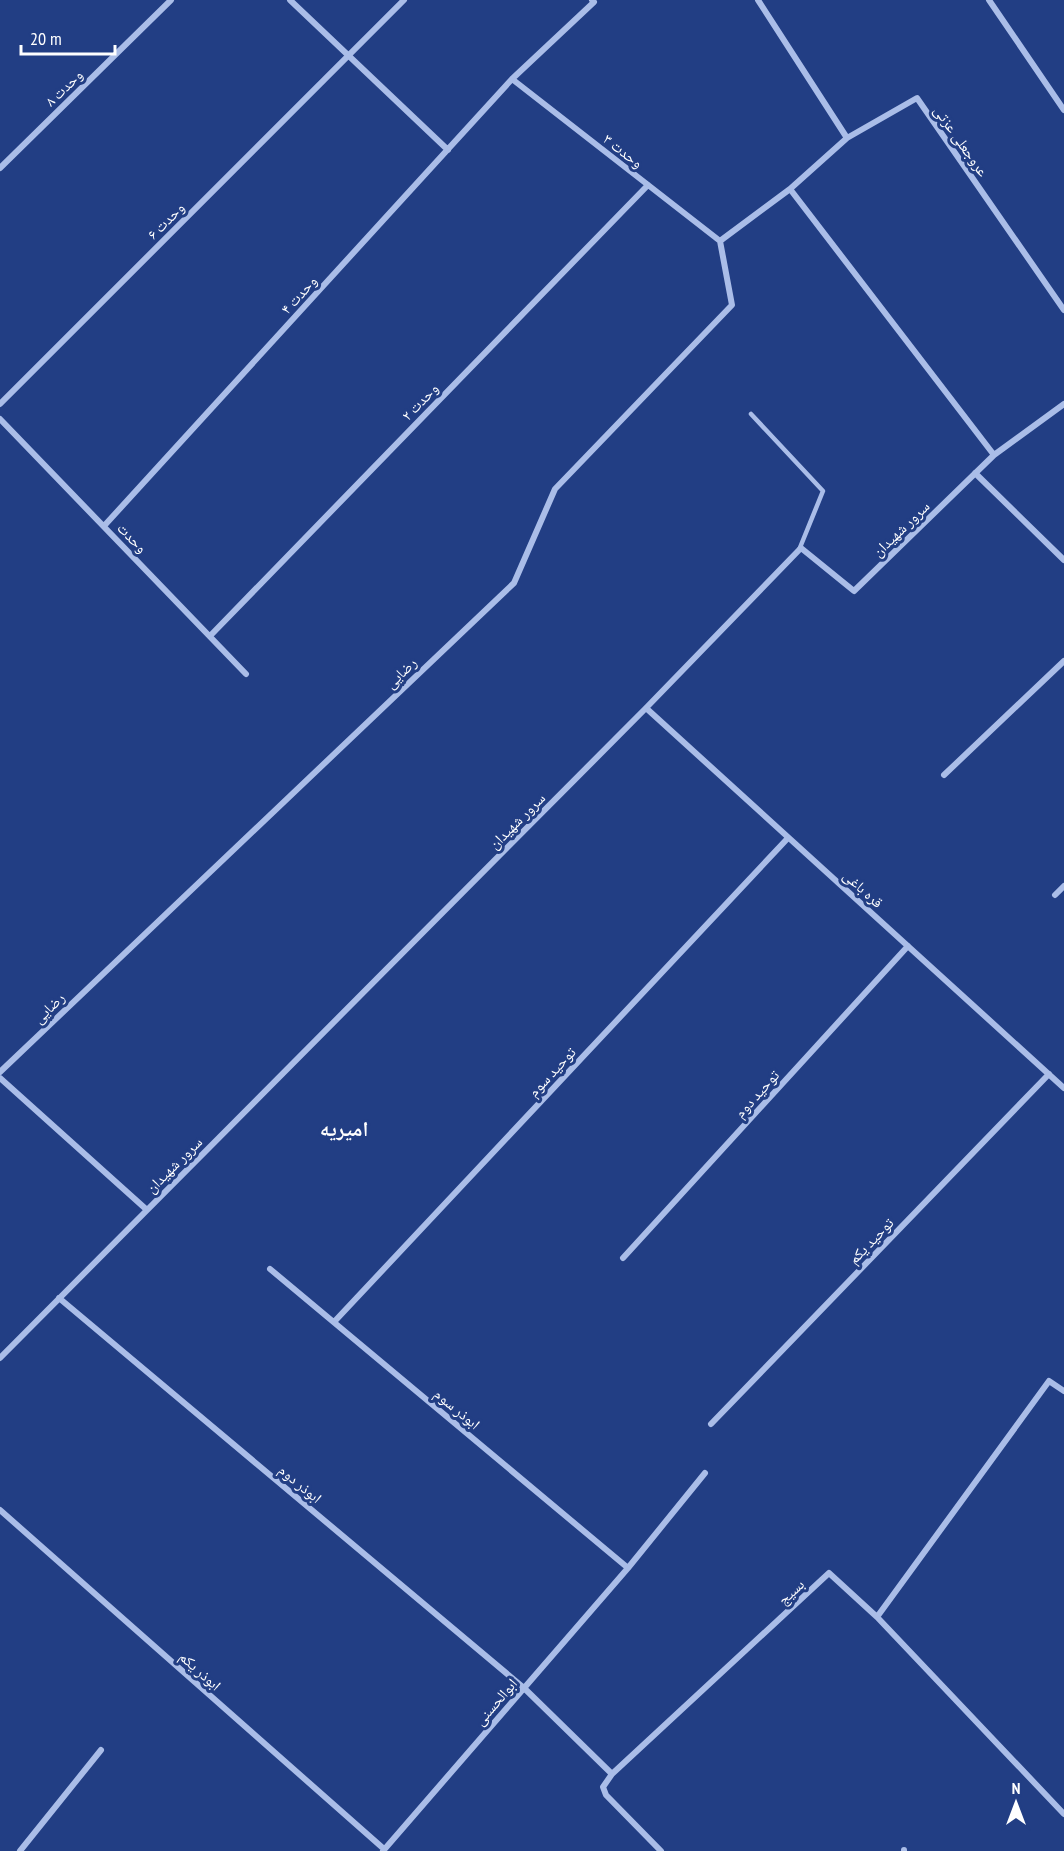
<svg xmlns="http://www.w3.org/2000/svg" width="1064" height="1851" viewBox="0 0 1064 1851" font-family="'PT Sans Narrow','Noto Naskh Arabic',sans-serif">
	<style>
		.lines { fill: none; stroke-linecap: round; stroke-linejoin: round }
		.service { stroke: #aabde8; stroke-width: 4.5 }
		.minor { stroke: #aabde8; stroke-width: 6 }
		.labels { text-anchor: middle; stroke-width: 6; stroke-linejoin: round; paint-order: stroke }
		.street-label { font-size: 15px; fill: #fff; stroke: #223e84 }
		.district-label { font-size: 21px; font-weight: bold; fill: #fff; stroke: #223e84 }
	</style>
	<rect width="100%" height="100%" fill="#223e84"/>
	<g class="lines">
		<path class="service" d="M751 414 823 491 799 550"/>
		<path class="minor" d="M290 0 448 150
			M758 0 847 138 917 98 1064 310
			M989 0 1064 110
			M512 79 720 241
			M0 168 171 0
			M790 189 994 455
			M720 241 790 189 847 138
			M0 404 404 0
			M0 419 246 674
			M975 473 1064 560
			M104 526 512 79 594 2 592 0
			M210 636 648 185
			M646 708 1064 1088
			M944 775 1064 661
			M1055 895 1064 886
			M0 1072 514 583 555 489 732 305 720 241
			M0 1078 147 1210
			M623 1258 908 946
			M270 1269 628 1568
			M59 1298 524 1688 612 1774 829 1573 877 1617 1064 1814
			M334 1322 788 838
			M0 1358 646 708 801 548 854 591 994 455 1064 404
			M711 1424 1049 1074
			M0 1510 384 1849
			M877 1617 1049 1381 1064 1391
			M612 1774 603 1787 606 1795 661 1851
			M20 1851 101 1750
			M383 1851 628 1568 705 1473
			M904 1851V1850"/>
	</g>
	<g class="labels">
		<g class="street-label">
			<text transform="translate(64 88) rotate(-44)" y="5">وحدت ۸</text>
			<text transform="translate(961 141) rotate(55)" y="5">عروجعلی عزتی</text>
			<text transform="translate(623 151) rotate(38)" y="5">وحدت ۳</text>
			<text transform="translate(166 221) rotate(-45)" y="5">وحدت ۶</text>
			<text transform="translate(299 295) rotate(-48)" y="5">وحدت ۴</text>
			<text transform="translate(420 402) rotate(-46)" y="5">وحدت ۲</text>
			<text transform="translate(901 529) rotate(-44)" y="5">سرور شهیدان</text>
			<text transform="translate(132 538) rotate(46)" y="5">وحدت</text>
			<text transform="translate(401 673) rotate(-44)" y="5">رضایی</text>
			<text transform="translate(517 821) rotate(-45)" y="5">سرور شهیدان</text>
			<text transform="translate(863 889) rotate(42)" y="5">قره باغی</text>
			<text transform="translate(49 1008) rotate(-44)" y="5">رضایی</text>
			<text transform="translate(552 1072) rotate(-47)" y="5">توحید سوم</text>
			<text transform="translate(757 1094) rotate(-48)" y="5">توحید دوم</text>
			<text transform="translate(174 1165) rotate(-45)" y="5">سرور شهیدان</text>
			<text transform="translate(871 1241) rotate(-46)" y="5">توحید یکم</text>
			<text transform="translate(457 1409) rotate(40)" y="5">ابوذر سوم</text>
			<text transform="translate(300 1484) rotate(40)" y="5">ابوذر دوم</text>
			<text transform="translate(791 1592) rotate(-43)" y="5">بسیج</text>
			<text transform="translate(200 1671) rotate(42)" y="5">ابوذر یکم</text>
			<text transform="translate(496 1702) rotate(-49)" y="5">ابوالحسنی</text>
		</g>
		<g class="district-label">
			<text x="344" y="1136">امیریه</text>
		</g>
	</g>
	<g transform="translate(1016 1803)" stroke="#223e84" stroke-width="4.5" paint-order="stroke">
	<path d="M0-4.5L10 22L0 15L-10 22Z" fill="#ffffff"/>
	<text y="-9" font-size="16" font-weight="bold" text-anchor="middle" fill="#ffffff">N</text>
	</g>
	<path d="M21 45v9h94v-9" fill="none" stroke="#ffffff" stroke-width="3"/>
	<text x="30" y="45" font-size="18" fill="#ffffff" stroke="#223e84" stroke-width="4.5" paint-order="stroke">20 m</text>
</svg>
